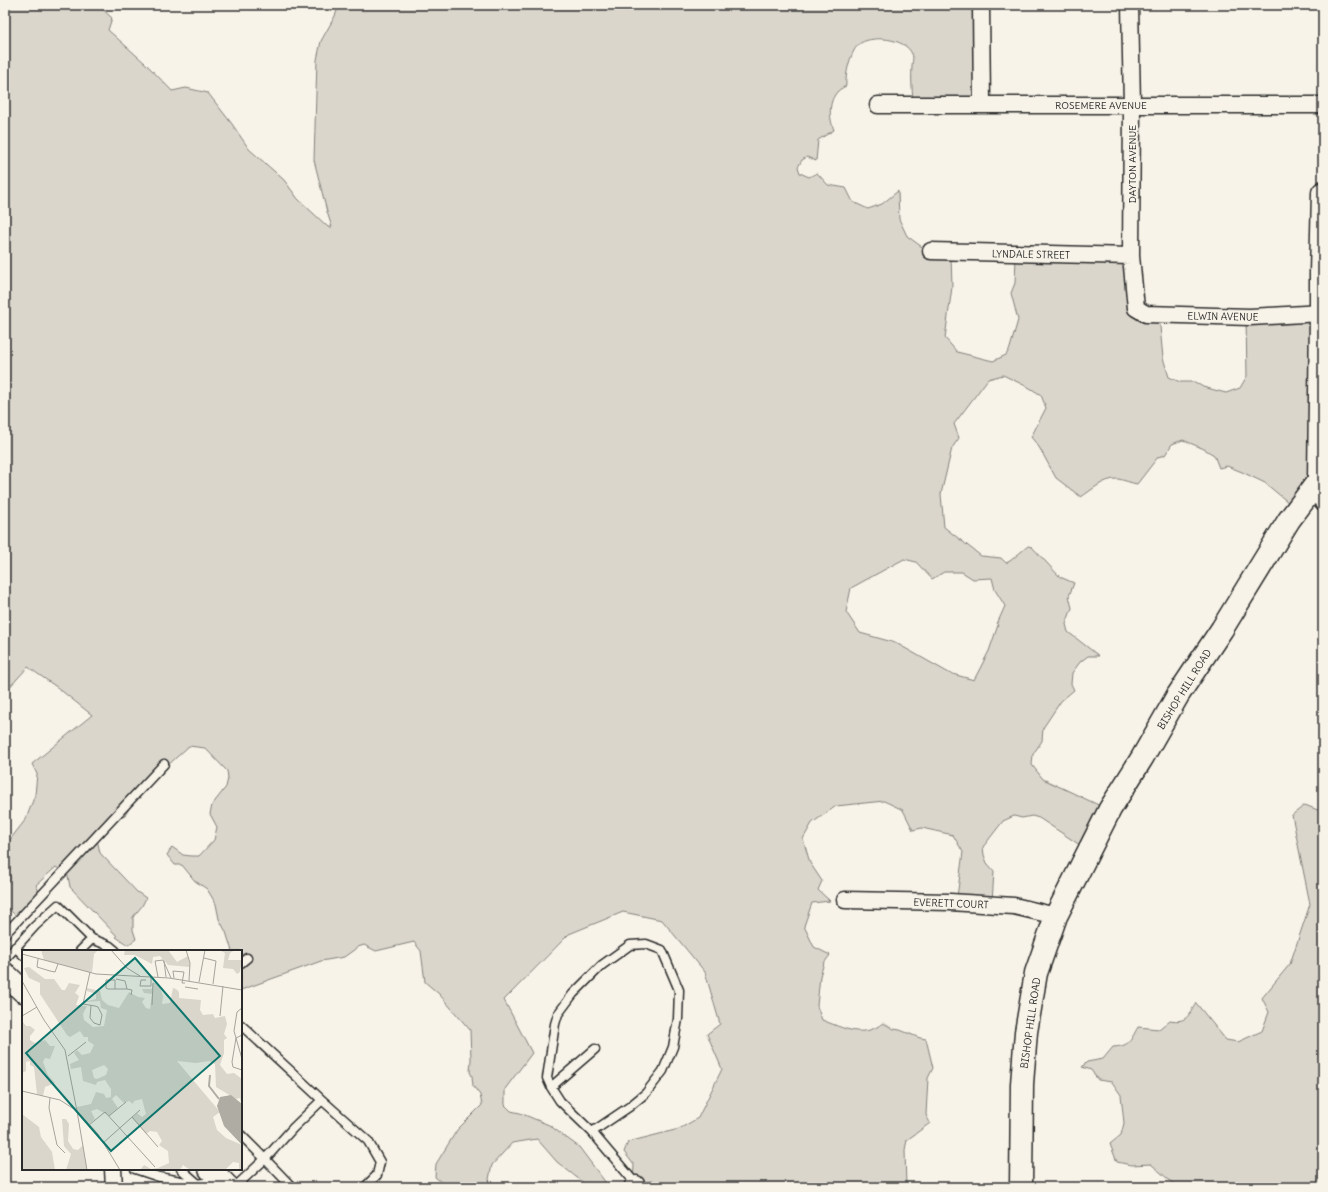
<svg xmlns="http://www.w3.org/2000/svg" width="1328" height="1192" viewBox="0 0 1328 1192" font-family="Delius,sans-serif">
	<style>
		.green { fill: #dad6cc; stroke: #82807c; fill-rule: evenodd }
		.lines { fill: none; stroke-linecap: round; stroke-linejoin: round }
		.lane-casing { stroke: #2b2b2b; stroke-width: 11 }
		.street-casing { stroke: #2b2b2b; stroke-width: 19 }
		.secondary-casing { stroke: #2b2b2b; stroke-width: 25 }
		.highway-casing { stroke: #2b2b2b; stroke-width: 25 }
		.lane { stroke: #f7f3e8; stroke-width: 8 }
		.street { stroke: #f7f3e8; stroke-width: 16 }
		.secondary { stroke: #f7f3e8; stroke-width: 22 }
		.highway { stroke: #f7f3e8; stroke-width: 22 }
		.labels { text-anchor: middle; stroke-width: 3.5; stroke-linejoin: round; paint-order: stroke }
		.street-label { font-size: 10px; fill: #2b2b2b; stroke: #f7f3e8 }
		.inset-river { fill: none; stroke: #afaca4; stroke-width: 2 }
		.inset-road { fill: none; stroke: #a5a39c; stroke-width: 1 }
		.view { fill: #0f766e; fill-opacity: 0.15; stroke: #0f766e; stroke-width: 2 }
		.inset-edge { fill: none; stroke: #2b2b2b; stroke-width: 2 }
	</style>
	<rect width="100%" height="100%" fill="#f7f3e8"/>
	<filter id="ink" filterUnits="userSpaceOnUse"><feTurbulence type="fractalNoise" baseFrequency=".025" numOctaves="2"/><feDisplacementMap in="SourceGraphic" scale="8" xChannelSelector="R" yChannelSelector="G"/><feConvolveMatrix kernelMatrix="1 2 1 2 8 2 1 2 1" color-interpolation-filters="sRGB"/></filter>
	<g filter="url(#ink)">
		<path class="green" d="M5 5H98L112 18 108 30 146 64 172 91 186 88 208 93 232 124 249 149 284 180 298 199 328 227H332L327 212 314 160 317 60 321 41 335 16 339 5H980L981 100H913C912 89 911 77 912 66 912 62 914 58 912 54 906 38 870 34 858 45 850 53 845 75 846 86 844 87 840 89 838 91 828 101 829 118 834 130L818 140 816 161 807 157 802 160 798 167 800 173 809 177 817 173 828 185 846 188 853 202 868 209 882 204 898 191 899 219 907 236 929 252 951 255 952 287 945 338 957 352 993 361 1006 355 1010 348 1018 320 1011 293 1015 283 1016 256 1130 257 1135 306 1159 316 1163 358 1169 377 1180 382H1195L1203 387 1226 393 1240 388 1247 376 1246 319 1318 314 1319 458 1295 508 1265 483 1242 472 1227 466 1219 468 1214 455 1204 449 1183 440 1172 444 1165 455 1158 457 1137 484C1131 483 1124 480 1118 479 1104 478 1092 490 1081 497L1056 478 1039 447 1031 437 1046 408 1041 395 1030 388 1003 375 988 379 954 424 959 438 952 448 941 494 944 527 981 556 1001 558 1006 563 1010 561 1028 546 1032 547 1060 577 1074 583 1069 596 1072 608 1066 624 1068 632 1099 656H1088L1080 662 1072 673 1071 684 1074 690 1061 701 1043 728 1042 741 1033 754 1032 765 1043 779 1107 809 1086 849 1039 818 1032 816 1022 818 1014 816 1003 821 983 847 984 855 987 863 994 871 992 903 957 897 963 852 953 835 922 828 913 830 903 810 884 801 836 806 812 823 803 839 810 863 822 881 818 890 830 901 812 903 804 926 814 947 830 955 824 963 820 976 817 1006 822 1020C843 1028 863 1039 883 1023L894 1029 900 1030 920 1038 926 1039 933 1068 928 1078 926 1115 930 1123 907 1140 905 1150 906 1187H661L653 1181 633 1183 634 1165 624 1152 628 1142 679 1129 698 1118 722 1069 707 1034 720 1024 705 972 662 920 623 912 569 934 504 1000 532 1053 505 1089V1105L511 1111 520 1113 549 1125 579 1147 609 1187H589L557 1162 537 1139 512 1143 492 1165 489 1179 492 1187H447L435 1177 436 1164 457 1130 482 1105 480 1095 473 1086 472 1076 470 1072 471 1059 470 1030 439 994 425 982 421 951 414 942 376 951 364 945 358 947 344 957 321 961 241 990V951H232L226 932 219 919 216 904 207 889 195 881 182 865H175L167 855 172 847 183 855 191 856H199L214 840 217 827 210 814 212 805 226 787 228 778 227 771 205 748 189 746 167 766 136 790 133 803 125 815 111 819 97 839 100 853 137 892 146 898 142 906 133 917V930L136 939 128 945 116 937 117 936 70 887 68 876 56 867 36 885 40 894 17 917 5 905V886L11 878 5 871V846L26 819 35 795 37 774 32 764 92 715 58 688 28 667 5 692ZM904 559 916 562 932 579 944 572H962L973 579 992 578 995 590 1005 606 997 624 998 625 989 651 974 680 949 673 896 643 860 633 846 612 851 588Z
			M1305 805 1323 812V1187H1177L1151 1164 1131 1165 1117 1162 1110 1144 1121 1135 1124 1123 1121 1095 1112 1082 1098 1080 1091 1070 1082 1067 1087 1062 1103 1059 1113 1047C1130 1046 1130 1041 1138 1027L1159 1029 1170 1020C1187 1023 1188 1016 1196 1003L1226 1040 1238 1042 1262 1031 1269 1012 1262 998 1290 964 1310 904 1292 815Z"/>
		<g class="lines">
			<g class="lane-casing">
				<path id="lane" d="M5 934 164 764
					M15 947 23 955
					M80 951 92 939
					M5 959 35 926 58 905 92 939 110 946 116 951
					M241 963 247 958
					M241 1025 322 1100 368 1141 380 1162 377 1175 365 1187
					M551 1087 595 1049
					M592 1132 629 1107 646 1093 663 1071 673 1047 678 1019 679 990 662 950 646 944 630 945 602 965 573 994 558 1014 555 1024 547 1078 551 1087 560 1101 592 1132 636 1184
					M135 1169 159 1177 197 1184 218 1181
					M181 1169 197 1183
					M235 1187 265 1159 241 1135
					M292 1187 265 1159 293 1128 322 1100"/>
			</g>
			<g class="street-casing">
				<path id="street" d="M981 5 982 105
					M1130 5 1132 105 1131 256 1136 308 1146 314 1250 317 1321 313
					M878 105H1323
					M931 251 1131 256
					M1323 474 1319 480 1323 503
					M845 900 950 902 1014 906 1056 916
					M113 1169 114 1187
					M632 1187 636 1184"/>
			</g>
			<g class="secondary-casing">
				<path id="secondary" d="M1021 1187 1022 1084 1026 1032 1036 973 1056 916 1110 809 1142 758 1178 695 1222 629 1289 520 1319 480 1321 313V273L1323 193"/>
			</g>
			<g class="highway-casing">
				<path id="highway" d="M5 974 23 991
					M210 1169 228 1187"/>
			</g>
			<use href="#lane" class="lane"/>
			<use href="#street" class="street"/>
			<use href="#secondary" class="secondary"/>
			<use href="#highway" class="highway"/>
		</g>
	</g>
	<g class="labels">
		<g class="street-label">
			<text x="1101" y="109">ROSEMERE AVENUE</text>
			<text transform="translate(1132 164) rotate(-90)" y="4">DAYTON AVENUE</text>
			<text transform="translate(1031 254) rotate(1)" y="4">LYNDALE STREET</text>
			<text transform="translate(1223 316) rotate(1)" y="4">ELWIN AVENUE</text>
			<text transform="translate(1184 689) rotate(-58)" y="4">BISHOP HILL ROAD</text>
			<text transform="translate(951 903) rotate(2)" y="4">EVERETT COURT</text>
			<text transform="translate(1030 1023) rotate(-82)" y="4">BISHOP HILL ROAD</text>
		</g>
	</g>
	<g transform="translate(22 950)">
		<rect width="220" height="220" fill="#f7f3e8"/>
		<path d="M19 0 29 1 76 0 72 4 70 23 22 10ZM103 0H146L155 12 166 6 168 17 146 15 138 6 131 7 130 14 113 5H102ZM197 0H213L208 3 206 10H220L218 22 215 24 211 19 201 18 203 3ZM7 17 23 29H32L40 40H43L47 33 58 35 53 43 57 46 54 55 65 56 61 64 62 70 71 77 82 76 85 60 79 58 78 51 62 52 74 49V44L65 41V38L78 41 80 50 86 55 97 58 107 42 116 47 123 48 120 52 124 58 128 59 130 44 122 43 120 39H130L131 32 137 35 141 46 140 54 148 53 151 38 154 39 157 42V48L179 50 178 60 181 65 191 64 193 68 203 66 205 74 202 84 205 88 202 90V103L198 115 205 124 212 123 220 129V158L218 148 214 149 194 137 193 114 187 111 174 113 155 111 198 162 191 167 195 180 204 188 220 195V220H217V213L211 212 203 220H168L161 215 158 220H118L122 215 129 219 136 218 147 213 146 201 137 195 140 191 135 182 128 181 124 184 110 168 115 163 120 167 124 164 120 149 112 151 111 154 107 151 102 153 94 145 90 149 96 158 87 166 75 159 69 161 73 169 67 174 55 161V157L69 154 74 142 82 144 84 148 89 147V139L83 130 75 132 74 135 61 131 59 117 49 119 48 114 57 110 52 103 55 100 60 105 68 103 72 95 66 91V87H62L58 81 48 87 45 85 18 44V33L7 28 2 18ZM82 115 86 119 84 125 75 129 72 128 70 120ZM0 71 4 76H8L13 80 8 86V90L13 93 23 90 28 96H33L28 109 23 108 21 112 26 125 33 133 23 137 21 146 15 144 12 117 8 115V111L4 112V121L0 123ZM0 164 17 177 19 187 30 202 33 220H0ZM40 169H44L47 174 46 191 51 199 56 200 61 195 65 220H44L49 204 42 196Z" fill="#dad6cc" fill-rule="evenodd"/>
		<path d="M209 145 220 154V195L202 176 195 156 198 147Z" fill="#afaca4"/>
		<path class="inset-river" d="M188 125 187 136 197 149"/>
		<path class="inset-road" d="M89 0 105 18 118 26M164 0 168 13 167 31M0 4 74 24 147 28 220 40M182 8 194 11 191 34M16 9 15 17 28 21 33 22 36 14M142 11 144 27M68 22 61 54 73 56 76 57 80 65 78 75 72 73 68 68 69 55M136 27 133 11 141 10 149 28M152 28 151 21 162 22 160 33H163M94 29 103 31 105 39 110 40 109 45M124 30H119L118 36H129V27M0 31 22 70 43 100 55 161 76 184 98 220M177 32 183 0M163 37 176 39M93 39V30H84V38L86 39H105M130 55 131 33M220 58 215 62 212 81 220 109M0 66 15 57M198 66 201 36M220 85 214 88 210 112 211 117 220 120M46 106 64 92M0 141 38 150 55 161 65 220M28 148 27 158 35 195 43 203M87 166 104 152M110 167 136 197M67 175 83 162 133 217M81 193 118 160"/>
		<path class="view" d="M113 8 198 106 89 201 4 103Z"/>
		<rect width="220" height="220" class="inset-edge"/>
	</g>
	<rect width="1328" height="1192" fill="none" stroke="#f7f3e8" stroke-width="20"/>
	<rect x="10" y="10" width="1308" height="1172" fill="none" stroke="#2b2b2b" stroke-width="1.5" filter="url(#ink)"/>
</svg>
